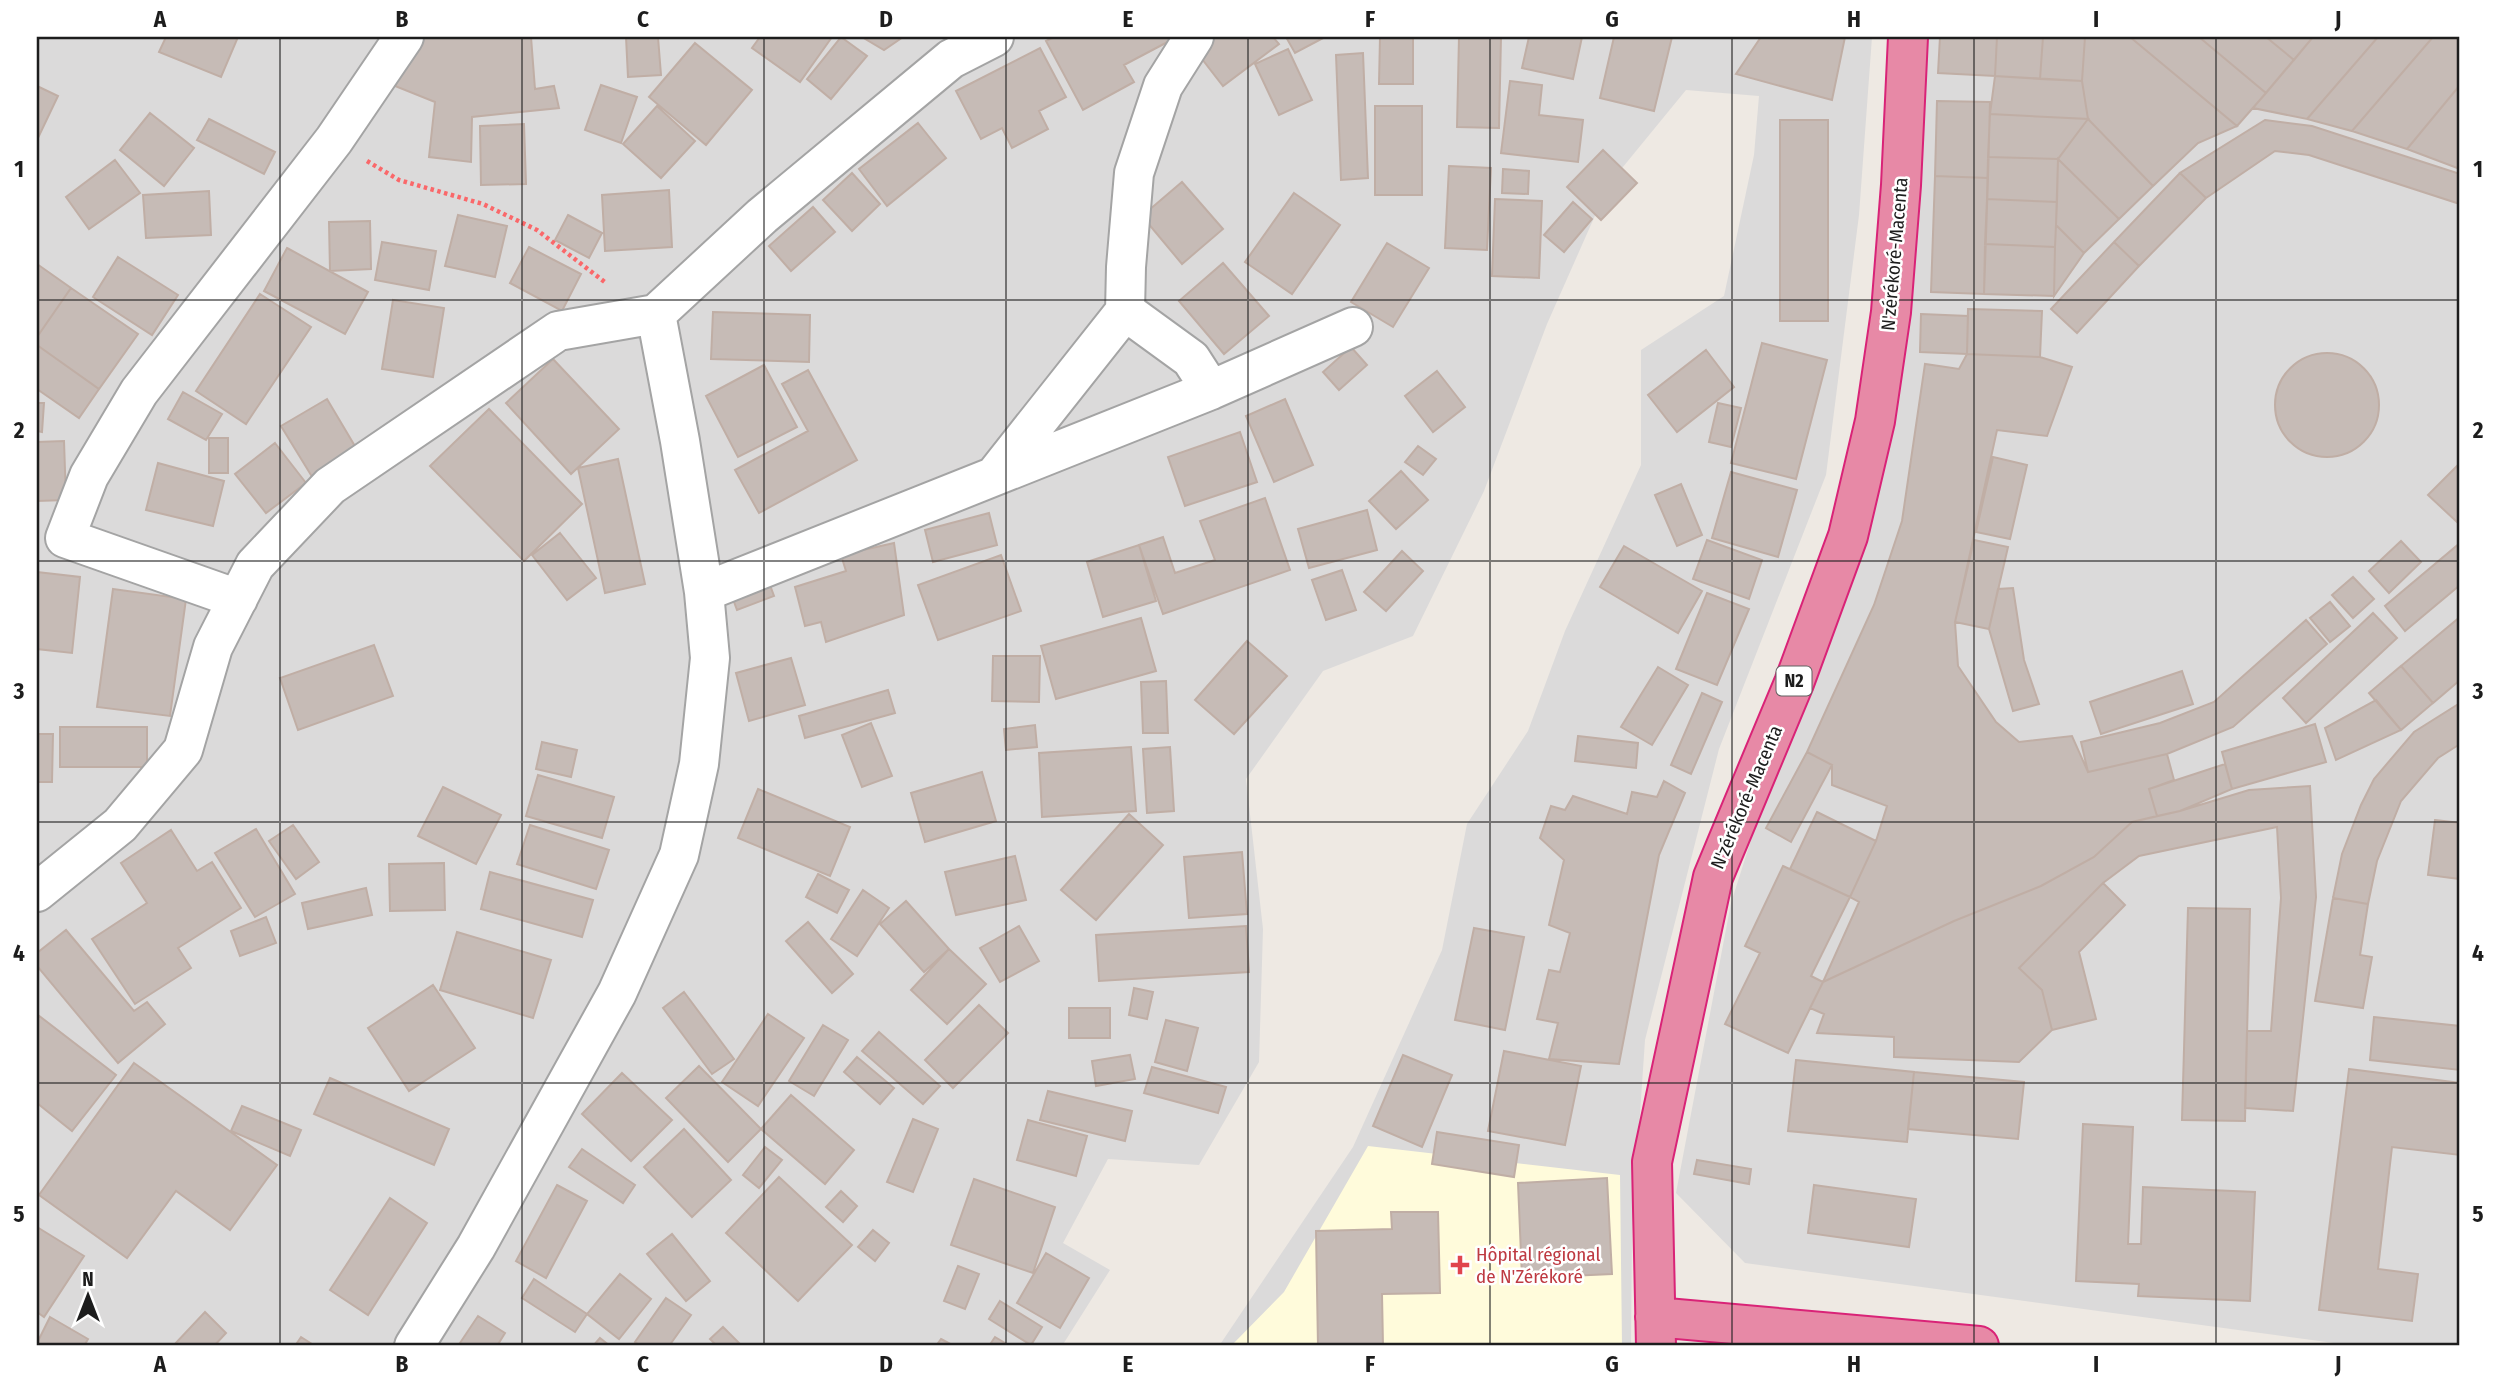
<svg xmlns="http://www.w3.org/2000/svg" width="2497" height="1383" viewBox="0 0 2497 1383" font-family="'Fira Sans Condensed',sans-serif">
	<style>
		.residential { fill: #dbdada }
		.education { fill: #fffbdb }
		.building { fill: #c6bbb6; stroke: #c0aea5; stroke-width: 2 }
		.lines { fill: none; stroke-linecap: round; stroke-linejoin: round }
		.street-casing { stroke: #a4a4a4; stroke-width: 42 }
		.highway-casing { stroke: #d92377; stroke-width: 42 }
		.path { stroke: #fa686a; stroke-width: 4.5; stroke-dasharray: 3.5 3.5; stroke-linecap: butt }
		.street { stroke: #fff; stroke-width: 38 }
		.highway { stroke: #e789a6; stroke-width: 38 }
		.grid { fill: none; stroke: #1d1d1d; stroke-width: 2; stroke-opacity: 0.55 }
		.health-dot { fill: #e0444e; stroke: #fff; stroke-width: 2.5 }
		.labels { text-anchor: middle; stroke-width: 5; stroke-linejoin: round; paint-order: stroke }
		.shield { fill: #fff; stroke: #616161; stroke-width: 2 }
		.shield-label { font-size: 18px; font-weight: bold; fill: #1d1d1d }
		.street-label { font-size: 19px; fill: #1d1d1d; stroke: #fff }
		.health-label { font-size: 19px; fill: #be3a42; stroke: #fff; text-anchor: start }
		.neatline { fill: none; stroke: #1d1d1d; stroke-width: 2.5 }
		.grid-label { font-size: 23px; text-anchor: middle; font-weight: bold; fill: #1d1d1d }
	</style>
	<rect width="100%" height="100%" fill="#eee9e3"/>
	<path class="residential" d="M37 37H1872L1859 215 1826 475 1719 749 1645 1040 1632 1231 1631 1346H1219L1353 1147 1442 950 1467 824 1528 731 1565 631 1641 465V350L1724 296 1754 155 1759 96 1686 90 1609 184 1547 324 1484 491 1413 636 1323 671 1246 779 1263 929 1259 1062 1199 1165 1108 1159 1063 1243 1110 1270 1062 1346H37Z
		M1921 37H2460V1346H2356L1745 1263 1676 1193 1731 903 1772 774 1889 449 1909 296Z"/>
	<path class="education" d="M1368 1146 1620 1175 1622 1346H1231L1284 1292Z"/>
	<path class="building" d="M166 37H238L221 77 159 52Z
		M420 37H531L535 89 554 86 559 108 472 117 471 162 429 157 435 102 395 86Z
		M626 37H658L661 75 628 77Z
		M760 37H832L800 82 752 48Z
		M841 37 867 56 831 99 807 79Z
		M862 37H903L884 50Z
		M1054 37H1177L1124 65 1134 82 1083 110 1046 41Z
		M1212 37H1273L1279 44 1223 86 1195 50Z
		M1286 37H1325L1295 53Z
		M1380 37H1413V84H1379Z
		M1459 37H1501L1499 128 1457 127Z
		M1529 37H1582L1573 79 1522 68Z
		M1614 37H1672L1654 111 1600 98Z
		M1761 37H1845L1832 100 1736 74Z
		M1940 37H1997L1995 76 1938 73Z
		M1997 37H2043L2040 79 1995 76Z
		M2043 37H2085L2082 81 2040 79Z
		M2085 37H2130L2237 126 2198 143 2153 186 2088 119 2082 81Z
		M2130 37H2199L2266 93 2237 126Z
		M2199 37H2266L2294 60 2266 93Z
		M2266 37H2313L2294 60Z
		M2313 37H2378L2307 119 2253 108Z
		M2378 37H2433L2352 131 2307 119Z
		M2433 37H2460V85L2407 149 2352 131Z
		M695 43 752 90 706 145 649 97Z
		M1040 48 1066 97 1039 111 1048 129 1012 148 1002 128 981 139 956 91Z
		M1288 49 1312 100 1279 115 1255 64Z
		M1363 53 1368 178 1341 180 1336 55Z
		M1995 76 2082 81 2088 119 1990 114Z
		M1510 81 1542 85 1539 115 1583 120 1578 162 1501 153Z
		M601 85 637 97 621 143 585 130Z
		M2460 85V169L2407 149Z
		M37 86 58 96 37 140Z
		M1937 101 1990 102 1988 178 1935 176Z
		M657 106 695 141 661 178 623 144Z
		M1375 106H1422V195H1375Z
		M150 113 194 148 164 186 120 150Z
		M1990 114 2088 119 2058 159 1988 157Z
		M209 119 275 152 264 174 197 140Z
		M2088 119 2153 186 2119 219 2058 159Z
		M1780 120H1828V321H1780Z
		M2265 120 2312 126 2460 174V204L2309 155 2275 151 2206 198 2180 173Z
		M918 123 946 158 887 206 859 169Z
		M524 124 526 184 481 185 480 126Z
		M1603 150 1637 183 1601 220 1567 187Z
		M1988 157 2058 159 2057 202 1987 199Z
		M2058 159 2119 219 2084 253 2056 225Z
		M115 160 140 193 89 229 66 197Z
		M1449 166 1491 168 1487 250 1445 248Z
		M1503 169 1529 171 1528 194 1502 193Z
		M852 173 880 204 852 231 823 200Z
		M2180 173 2206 198 2139 266 2114 242Z
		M1935 176 1988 178 1984 294 1931 292Z
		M1182 182 1223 229 1182 264 1142 216Z
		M669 190 672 247 605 251 602 195Z
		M209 191 211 235 146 238 143 195Z
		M1294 193 1340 225 1292 294 1245 262Z
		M1495 199 1542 201 1539 278 1492 276Z
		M1987 199 2057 202 2055 247 1985 244Z
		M1573 202 1592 219 1564 252 1544 235Z
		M813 207 835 232 791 271 769 246Z
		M458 215 507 226 495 277 445 266Z
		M568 215 602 233 589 258 555 240Z
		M370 221 371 269 330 271 329 222Z
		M2056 225 2084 253 2054 296 2055 247Z
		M382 242 436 251 429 290 375 280Z
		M2114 242 2139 266 2077 333 2051 309Z
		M1387 243 1429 268 1393 327 1351 302Z
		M1985 244 2055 247 2054 296 1984 294Z
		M529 247 581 274 562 311 510 283Z
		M287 248 368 292 345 334 264 291Z
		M118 257 178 295 152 335 93 297Z
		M1223 263 1269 316 1224 354 1179 301Z
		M37 264 71 288 37 337Z
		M71 288 138 334 99 389 37 345V337Z
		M260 294 311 327 246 424 196 391Z
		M393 300 444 308 433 377 382 369Z
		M1968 309 2042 311 2040 357 1967 354Z
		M713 312 810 315 809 362 711 359Z
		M1921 314 1968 316 1967 354 1920 352Z
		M1762 343 1827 360 1796 479 1731 463Z
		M37 345 99 389 79 418 37 389Z
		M1351 347 1367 365 1339 390 1323 372Z
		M1706 350 1734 387 1677 432 1648 395Z
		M2275 405a52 52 0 1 1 104 0a52 52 0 1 1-104 0Z
		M1967 354 2040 357 2072 367 2047 436 1997 430 1955 622 1958 666 1996 722 2019 742 2072 736 2088 772 2167 754 2174 780 2149 789 2157 816 2132 822 2094 857 2041 886 1954 921 1823 982 1859 902 1850 897 1876 841 1887 806 1832 785V765L1807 752 1874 605 1902 521 1925 364 1959 369Z
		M553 359 619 429 571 474 506 403Z
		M764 365 797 427 738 457 706 396Z
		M808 370 857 460 759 513 735 470 808 431 782 384Z
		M1437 371 1465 407 1433 432 1405 396Z
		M183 392 222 414 206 440 168 419Z
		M327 399 359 453 314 480 281 426Z
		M1285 399 1313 465 1274 482 1246 416Z
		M37 403H44L42 432 37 431Z
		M1718 403 1741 408 1731 447 1709 442Z
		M489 409 582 504 524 561 430 466Z
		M1240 432 1257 482 1185 506 1168 457Z
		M209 438H228V473H209Z
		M64 441 66 500 37 501V442Z
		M275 443 306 483 266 513 235 474Z
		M1418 446 1436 459 1423 475 1405 462Z
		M1993 457 2027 465 2010 539 1976 532Z
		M618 459 645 584 605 593 578 468Z
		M158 463 224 481 213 526 146 510Z
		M2460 463V518L2457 522 2428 495Z
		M1401 471 1428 500 1396 529 1369 501Z
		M1731 472 1797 490 1778 557 1712 538Z
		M1681 484 1702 535 1677 546 1655 495Z
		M1265 498 1290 570 1163 614 1139 545 1163 537 1175 573 1215 560 1200 521Z
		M1367 510 1377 550 1309 568 1298 529Z
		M989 513 997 545 933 562 925 530Z
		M560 533 596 578 567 600 532 555Z
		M1707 540 1762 560 1749 599 1693 579Z
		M1974 540 2008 547 1989 629 1955 622Z
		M2401 541 2421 562 2389 593 2369 571Z
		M894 543 904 615 826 642 821 622 805 626 795 587 846 571 841 555Z
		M2460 543V585L2405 631 2385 606Z
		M1139 545 1156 601 1103 617 1087 562Z
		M1624 546 1702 591 1678 633 1600 587Z
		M1402 551 1423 571 1386 611 1364 592Z
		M1001 555 1021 611 938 640 918 585Z
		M1342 570 1356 610 1326 620 1312 580Z
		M37 572 80 577 72 653 37 649Z
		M767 577 774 596 737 610 730 591Z
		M2353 577 2374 599 2353 618 2332 595Z
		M2013 588 2024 660 2039 704 2013 711 1989 629 1998 589Z
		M113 589 186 599 170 716 97 707Z
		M1707 593 1749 609 1717 685 1676 669Z
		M2330 602 2350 626 2330 642 2310 618Z
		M2373 613 2397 638 2306 723 2283 698Z
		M2460 617V680L2433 703 2401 666Z
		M1141 618 1156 671 1056 699 1041 646Z
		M2306 620 2327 644 2233 727 2167 754 2088 772 2081 742 2160 723 2214 702Z
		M1247 641 1287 676 1234 734 1195 700Z
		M374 645 393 696 298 730 280 678Z
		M993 656H1040L1039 702 992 701Z
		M791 658 805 705 749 721 736 673Z
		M2401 666 2433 703 2401 730 2369 693Z
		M1658 667 1688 685 1652 745 1621 727Z
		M2182 671 2193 704 2101 734 2090 702Z
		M1166 681 1168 733H1143L1141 682Z
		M888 690 895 713 805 738 799 716Z
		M1702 693 1722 702 1691 774 1671 765Z
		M2376 700 2401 730 2336 760 2325 728Z
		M2460 703V744L2438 758 2401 801 2377 861 2368 904 2333 898 2342 854 2361 805 2374 779 2414 732Z
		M871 723 892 776 862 787 842 735Z
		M2315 724 2326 762 2232 789 2222 752Z
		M1035 725 1037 747 1006 750 1004 729Z
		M60 727H147V767H60Z
		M37 734H53L52 782H37Z
		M1578 736 1638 743 1636 768 1575 761Z
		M542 742 577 750 571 777 536 769Z
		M1131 747 1136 811 1042 817 1039 753Z
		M1170 747 1174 811 1147 813 1143 749Z
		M1807 752 1832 765 1791 842 1766 828Z
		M2225 764 2232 789 2180 811 2157 816 2149 789Z
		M982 772 996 821 925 842 911 793Z
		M538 775 614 797 602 838 526 816Z
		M1664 781 1685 793 1659 855 1619 1064 1549 1059 1558 1023 1537 1019 1549 970 1560 972 1570 933 1549 925 1564 860 1540 838 1551 806 1565 810 1573 796 1627 814 1632 792 1657 797Z
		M2310 786 2316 897 2293 1111 2245 1108 2247 1031H2271L2281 898 2277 827 2139 856 2103 883 2019 968 2042 990 2052 1030 2019 1062 1894 1057V1037L1817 1033 1824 1014 1810 1008 1823 982 1954 921 2041 886 2094 857 2132 822 2180 811 2249 790Z
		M443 787 501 815 476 864 418 836Z
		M758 789 850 827 830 876 738 838Z
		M1817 812 1876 841 1850 897 1790 869Z
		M1129 814 1163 845 1096 920 1061 890Z
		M2435 820 2460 823V879L2428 875Z
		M293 825 319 862 296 879 269 841Z
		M530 825 609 850 596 889 517 864Z
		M256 829 295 894 255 917 215 853Z
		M171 830 197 871 212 862 241 908 178 948 191 968 135 1004 92 939 147 903 121 863Z
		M1242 852 1247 914 1189 918 1184 857Z
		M1015 856 1026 900 956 915 945 872Z
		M444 863 445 910 390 911 389 864Z
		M1783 866 1850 897 1811 976 1823 982 1788 1053 1725 1024 1760 953 1745 946Z
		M490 872 593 900 582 937 481 909Z
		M818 874 849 890 837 913 806 897Z
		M2103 883 2125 905 2079 952 2096 1019 2052 1030 2042 990 2019 968Z
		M366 888 372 915 308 929 302 903Z
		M863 890 889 908 857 956 831 939Z
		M2333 898 2368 904 2360 955 2372 957 2363 1008 2315 1001Z
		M906 901 949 949 924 972 880 924Z
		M2188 908 2250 909 2245 1121 2182 1120Z
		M266 917 276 943 240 956 231 931Z
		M808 922 853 974 832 993 786 941Z
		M1019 926 1039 961 1000 982 980 948Z
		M1246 926 1249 972 1099 981 1096 935Z
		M1474 928 1524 937 1505 1030 1455 1020Z
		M66 930 134 1011 147 1002 165 1024 118 1063 37 966V953Z
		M457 932 551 960 533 1018 440 990Z
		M949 949 986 984 947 1024 911 990Z
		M433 985 475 1048 409 1091 368 1028Z
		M1134 988 1153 992 1147 1019 1129 1015Z
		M684 992 734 1059 712 1074 663 1008Z
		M979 1005 1008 1033 953 1088 925 1060Z
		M1069 1008H1110V1038H1069Z
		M768 1014 804 1038 758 1106 722 1082Z
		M38 1015 116 1075 72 1131 37 1103Z
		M2374 1017 2460 1026V1070L2370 1060Z
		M1166 1020 1198 1028 1187 1071 1155 1062Z
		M823 1025 848 1040 814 1096 789 1081Z
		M879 1032 940 1086 923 1104 862 1051Z
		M1504 1051 1581 1066 1565 1145 1488 1131Z
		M1130 1055 1135 1079 1096 1086 1092 1061Z
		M1403 1055 1452 1075 1422 1147 1373 1126Z
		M857 1057 894 1088 880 1104 844 1072Z
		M1796 1060 1914 1072 1907 1142 1788 1131Z
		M134 1063 277 1165 230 1230 176 1191 127 1258 39 1195Z
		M699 1066 761 1129 728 1162 666 1098Z
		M1152 1067 1226 1087 1218 1113 1144 1093Z
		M2349 1069 2460 1083V1155L2392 1147 2378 1269 2418 1274 2412 1321 2319 1310Z
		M1914 1072 2024 1082 2018 1139 1908 1129Z
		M622 1073 672 1120 631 1161 582 1114Z
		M330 1078 449 1129 434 1165 314 1114Z
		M1048 1091 1132 1111 1125 1141 1040 1120Z
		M791 1095 854 1150 825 1184 761 1129Z
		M242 1106 301 1130 290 1156 231 1131Z
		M913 1119 938 1129 913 1192 887 1182Z
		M1028 1120 1087 1136 1076 1176 1017 1160Z
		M2083 1124 2133 1127 2128 1244H2141L2143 1187 2255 1192 2250 1301 2138 1296 2139 1284 2076 1281Z
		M684 1129 731 1180 692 1217 644 1167Z
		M1437 1132 1519 1145 1514 1177 1432 1164Z
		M765 1147 782 1160 759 1188 743 1175Z
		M582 1149 635 1185 623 1203 569 1167Z
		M1697 1160 1751 1169 1749 1184 1694 1174Z
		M779 1177 852 1245 798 1301 726 1233Z
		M1607 1178 1612 1274 1522 1278 1518 1183Z
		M974 1179 1055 1207 1033 1273 951 1245Z
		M557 1185 587 1201 546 1278 516 1261Z
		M1814 1185 1916 1199 1909 1247 1808 1233Z
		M841 1191 857 1206 843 1222 826 1207Z
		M390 1198 427 1223 368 1315 330 1290Z
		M1391 1212H1438L1440 1293 1382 1294 1383 1346H1318L1316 1231 1392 1229Z
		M37 1227 84 1256 44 1317 37 1312Z
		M873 1230 889 1243 875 1261 858 1247Z
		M672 1234 710 1281 686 1301 647 1254Z
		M1046 1253 1089 1278 1060 1328 1017 1303Z
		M958 1266 979 1274 965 1309 944 1301Z
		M620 1274 651 1299 619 1339 587 1314Z
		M534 1279 587 1314 575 1332 522 1298Z
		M666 1298 691 1315 669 1346H641L635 1342Z
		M1000 1301 1042 1327 1031 1345 989 1319Z
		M205 1312 226 1333 214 1346H173Z
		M478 1316 505 1333 497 1346H458Z
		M50 1317 88 1339 84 1346H42L37 1343Z
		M723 1327 742 1346H717L710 1339Z
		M301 1337 315 1346H295Z
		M995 1337 1010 1346H989Z
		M600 1338 610 1346H593Z
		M941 1339 954 1346H936Z"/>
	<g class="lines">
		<g class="street-casing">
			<path id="street" d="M1194 37 1163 86 1134 173 1126 267 1125 311 1191 359 1211 390
				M996 474 1125 311
				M704 592 1211 390 1353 327
				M238 599 65 538 89 476 139 392 334 140 404 37
				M37 892 120 825 183 750 213 647 255 565 330 486 558 331 656 314 762 216 951 59 994 37
				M414 1346 476 1247 617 993 679 855 699 764 710 658 704 592 680 441 656 314"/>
		</g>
		<g class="highway-casing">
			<path id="highway" d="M1655 1317 1979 1346
				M1656 1346 1652 1162 1713 877 1794 683 1848 536 1875 421 1891 312 1901 185 1908 37"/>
		</g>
		<path class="path" d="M367 161 399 180 483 204 537 230 606 283"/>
		<use href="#street" class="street"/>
		<use href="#highway" class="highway"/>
	</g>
	<path class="grid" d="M280 37V1346M522 37V1346M764 37V1346M1006 37V1346M1248 37V1346M1490 37V1346M1732 37V1346M1974 37V1346M2216 37V1346M37 300H2460M37 561H2460M37 822H2460M37 1083H2460"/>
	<path class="health-dot" d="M1456.5 1254.5h7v7h7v7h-7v7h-7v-7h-7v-7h7z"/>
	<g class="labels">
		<rect class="shield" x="1776.5" y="666.5" width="35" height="29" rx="5"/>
		<g class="shield-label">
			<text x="1794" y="687">N2</text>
		</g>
		<g class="street-label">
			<text transform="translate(1894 254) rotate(-85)" y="7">N'zérékoré-Macenta</text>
			<text transform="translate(1746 797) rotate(-67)" y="7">N'zérékoré-Macenta</text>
		</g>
		<g class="health-label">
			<text x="1476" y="1261">Hôpital régional<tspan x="1476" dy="22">de N'Zérékoré</tspan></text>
		</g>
	</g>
	<rect width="2497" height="1383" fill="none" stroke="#ffffff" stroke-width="77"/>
	<g transform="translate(88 1296)" stroke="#ffffff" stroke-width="5" paint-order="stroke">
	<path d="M0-5L12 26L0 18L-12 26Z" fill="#1d1d1d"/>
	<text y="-10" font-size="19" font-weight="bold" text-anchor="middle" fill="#1d1d1d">N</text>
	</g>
	<rect x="38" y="38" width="2420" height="1306" class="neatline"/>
	<g class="grid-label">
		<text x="160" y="27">A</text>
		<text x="402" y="27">B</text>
		<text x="643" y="27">C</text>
		<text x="886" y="27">D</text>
		<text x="1128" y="27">E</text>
		<text x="1370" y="27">F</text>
		<text x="1612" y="27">G</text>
		<text x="1854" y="27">H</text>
		<text x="2096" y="27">I</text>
		<text x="2338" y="27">J</text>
		<text x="19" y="177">1</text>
		<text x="2478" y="177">1</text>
		<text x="19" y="438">2</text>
		<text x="2478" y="438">2</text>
		<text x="19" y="699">3</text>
		<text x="2478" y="699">3</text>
		<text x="19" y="961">4</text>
		<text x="2478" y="961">4</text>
		<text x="19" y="1222">5</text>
		<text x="2478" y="1222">5</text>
		<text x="160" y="1372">A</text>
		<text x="402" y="1372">B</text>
		<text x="643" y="1372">C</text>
		<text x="886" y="1372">D</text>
		<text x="1128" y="1372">E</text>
		<text x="1370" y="1372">F</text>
		<text x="1612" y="1372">G</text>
		<text x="1854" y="1372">H</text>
		<text x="2096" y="1372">I</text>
		<text x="2338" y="1372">J</text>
	</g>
</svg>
